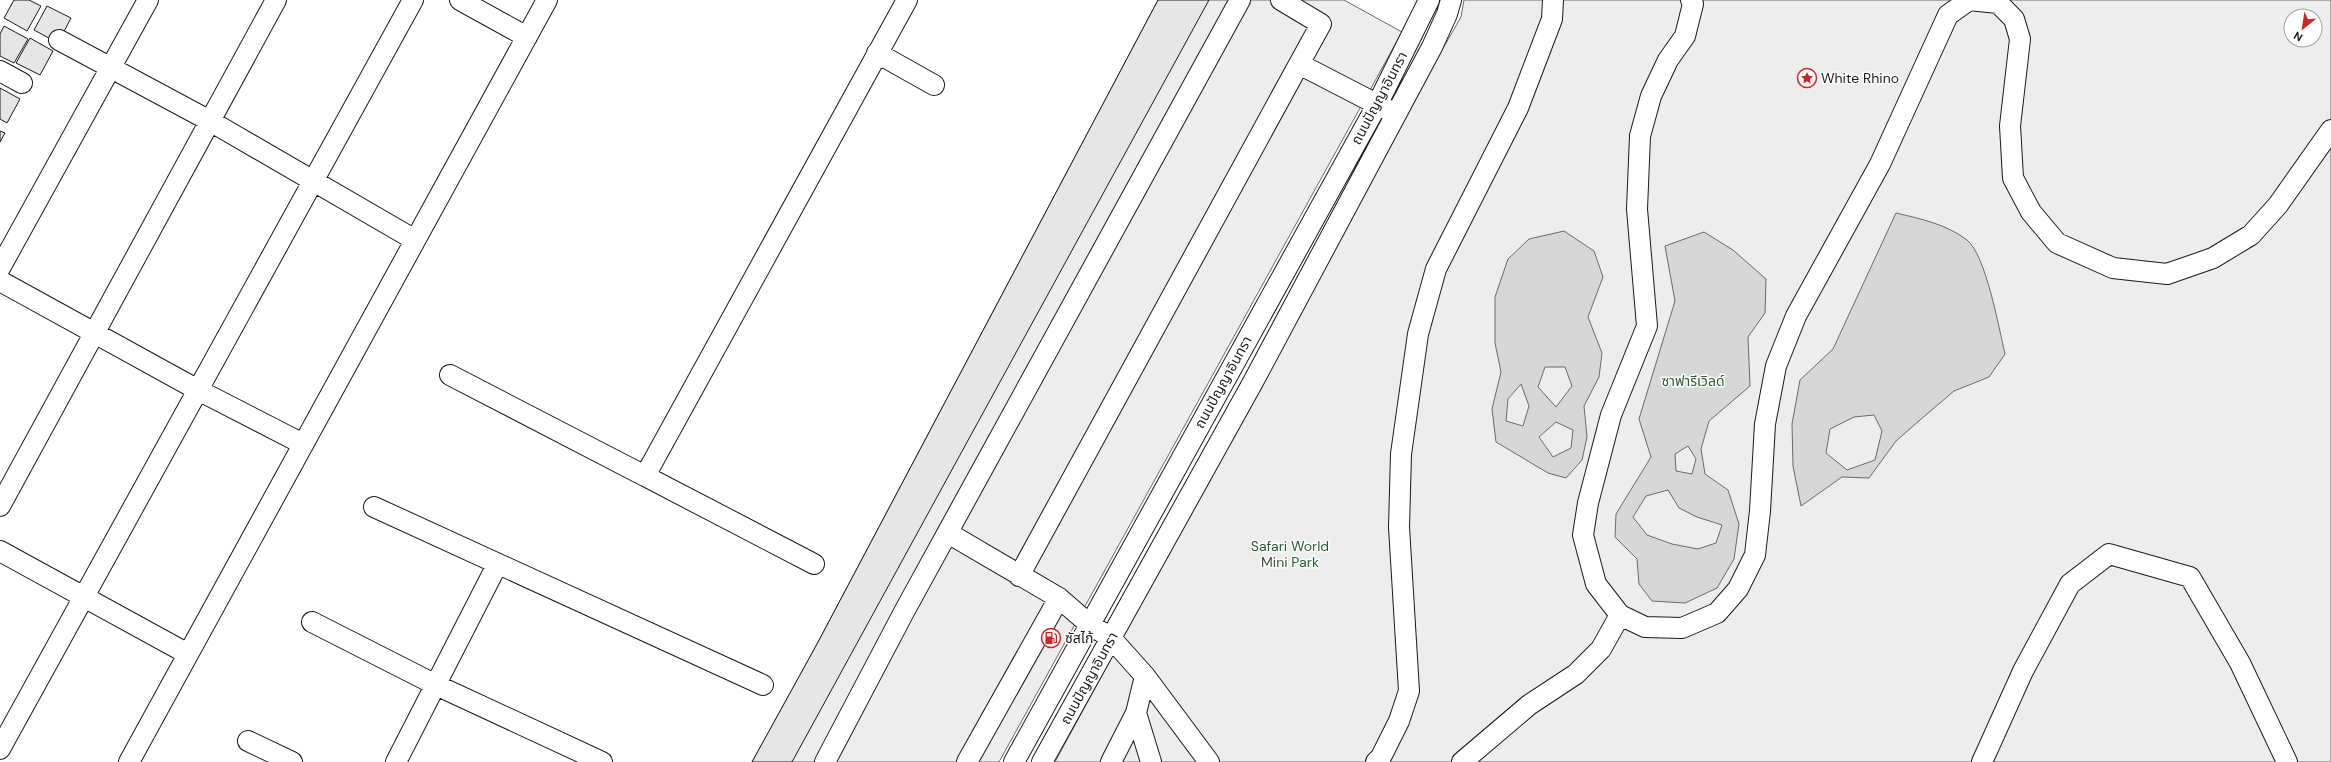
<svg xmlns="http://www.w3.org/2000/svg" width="2331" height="762" viewBox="0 0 2331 762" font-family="'DM Sans','Noto Sans Thai',sans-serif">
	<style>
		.built { fill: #ededed; stroke: #6a6a6a; fill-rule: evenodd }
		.water { fill: #d7d7d7; stroke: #6a6a6a; fill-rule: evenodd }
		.building { fill: #e6e6e6; stroke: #1a1a1a }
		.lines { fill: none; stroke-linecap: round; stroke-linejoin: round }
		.minor-casing { stroke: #1a1a1a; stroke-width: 22 }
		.minor { stroke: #fff; stroke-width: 20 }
		.labels { text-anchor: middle; stroke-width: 3; stroke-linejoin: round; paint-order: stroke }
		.poi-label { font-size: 14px; fill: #1a1a1a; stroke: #fff; text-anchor: start }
		.street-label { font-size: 14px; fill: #1a1a1a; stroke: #fff }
		.park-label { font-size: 14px; fill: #2b5a34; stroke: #fff }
	</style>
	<rect width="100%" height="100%" fill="#fff"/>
	<path class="built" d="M1158 0H1344L1402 32 999 762H752L817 644Z
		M1464 0H2331V762H1055L1407 111 1461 17ZM2291 16H2315V40H2291Z"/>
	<path class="water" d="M1896 213C1921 219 1946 224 1967 240 1986 255 1999 329 2005 354L1989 377 1954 391 1920 420 1896 441 1869 478 1842 477 1801 506 1793 466 1792 424 1800 380 1833 349ZM1874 415 1882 431 1875 460 1847 470 1826 453 1830 429 1854 417Z
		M1564 231 1594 251 1603 277 1588 317 1602 353 1599 377 1584 406 1587 437 1582 460 1566 478 1548 473 1496 442 1492 409 1501 372 1495 343V297L1508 259 1529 239ZM1545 367H1565L1572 386 1556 407 1538 387ZM1521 384 1529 406 1523 426 1506 421 1508 399ZM1556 422 1573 430 1571 448 1553 457 1539 437Z
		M1704 232 1733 250 1766 279 1765 313 1748 337 1750 386 1709 421 1701 449 1705 474 1728 490 1739 524 1734 559 1717 588 1685 603 1652 601 1639 584 1637 559 1615 537 1616 514 1651 457 1639 419 1675 301 1665 246ZM1688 446 1696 459 1692 474 1676 471 1675 454ZM1668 490 1679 508 1697 517 1722 525 1716 543 1698 549 1672 544 1647 535 1633 517 1646 496Z"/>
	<path class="building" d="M14 0H29L41 6 27 31 4 18Z
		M1158 0H1209L792 762H752L817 644Z
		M47 6 71 18 58 43 34 30Z
		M4 26 28 39 14 63 0 56V34Z
		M30 38 53 51 40 75 16 63Z
		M0 88 20 99 7 123 0 119Z
		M0 131 5 133 0 142Z"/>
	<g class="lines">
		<g class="minor-casing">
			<path id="minor" d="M460 0 527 37
				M1281 0 1321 24 1299 64
				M1691 0 1693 4 1685 36 1668 60 1651 96 1640 136 1637 209 1647 326 1611 415 1588 503 1583 535 1596 584 1620 615 1645 627 1682 628 1717 613 1738 589 1755 555 1760 511 1765 424 1776 366 1796 316 1880 164 1948 15 1969 0 1998 3 2014 19 2020 39 2010 126 2013 178 2031 212 2057 243 2113 268 2167 274 2213 258 2251 235 2278 205 2331 130
				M59 40 210 121 415 240
				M877 53 934 85
				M0 71 22 83
				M0 268 148 0
				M0 281 198 390 303 444
				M450 375 645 476
				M0 506 276 0
				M374 507 763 685
				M948 533 1059 598 1089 624 1111 638 1145 676 1209 762
				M0 551 188 654
				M814 564 645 476 907 0
				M1019 576 1299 64 1388 110
				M312 622 436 685 602 762
				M1145 676 1136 713 1151 762
				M248 741 292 762
				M0 749 413 0
				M129 762 547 0
				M396 762 497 565
				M825 762 905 610 1240 0
				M967 762 1059 598
				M1014 762 1377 105 1429 0
				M1042 762 1253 382 1432 47 1447 14 1451 0
				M1111 762 1136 713
				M1376 762 1381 757 1399 721 1409 691 1399 527 1401 454 1418 334 1436 269 1518 108 1552 19 1553 0
				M1462 762 1529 705 1576 674 1601 649 1620 615
				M1982 762 2023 671 2070 584 2109 554 2190 577 2240 663 2287 762"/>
		</g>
		<use href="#minor" class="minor"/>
	</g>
	<defs>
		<g id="sight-ring" transform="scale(1)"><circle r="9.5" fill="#fff" stroke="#c62828" stroke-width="1.5"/><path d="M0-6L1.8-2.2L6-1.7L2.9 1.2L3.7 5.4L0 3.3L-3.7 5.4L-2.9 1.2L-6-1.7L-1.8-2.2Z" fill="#c62828"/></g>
		<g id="fuel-ring" transform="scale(1)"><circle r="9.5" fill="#fff" stroke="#c62828" stroke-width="1.5"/><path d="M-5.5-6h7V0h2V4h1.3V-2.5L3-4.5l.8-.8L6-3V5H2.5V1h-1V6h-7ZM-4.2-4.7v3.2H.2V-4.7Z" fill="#c62828"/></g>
	</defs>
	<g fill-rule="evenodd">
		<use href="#sight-ring" x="1807" y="78"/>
		<use href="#fuel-ring" x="1051" y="638"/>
	</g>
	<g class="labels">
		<g class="poi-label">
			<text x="1821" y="83">White Rhino</text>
			<text x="1065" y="643">ซัสไก้</text>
		</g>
		<g class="street-label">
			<text transform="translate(1379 98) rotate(-62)" y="5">ถนนปัญญาอินทรา</text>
			<text transform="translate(1223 382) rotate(-61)" y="5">ถนนปัญญาอินทรา</text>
			<text transform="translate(1089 678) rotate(-61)" y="5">ถนนปัญญาอินทรา</text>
		</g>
		<g class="park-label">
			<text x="1693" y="386">ซาฟารีเวิลด์</text>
			<text x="1290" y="551">Safari World<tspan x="1290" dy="16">Mini Park</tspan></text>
		</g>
	</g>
	<g transform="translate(2303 28) rotate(210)"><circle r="19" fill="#ffffff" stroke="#a3a3a3"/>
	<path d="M0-3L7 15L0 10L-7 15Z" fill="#c62828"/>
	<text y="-6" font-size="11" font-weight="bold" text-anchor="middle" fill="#1a1a1a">N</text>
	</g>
</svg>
